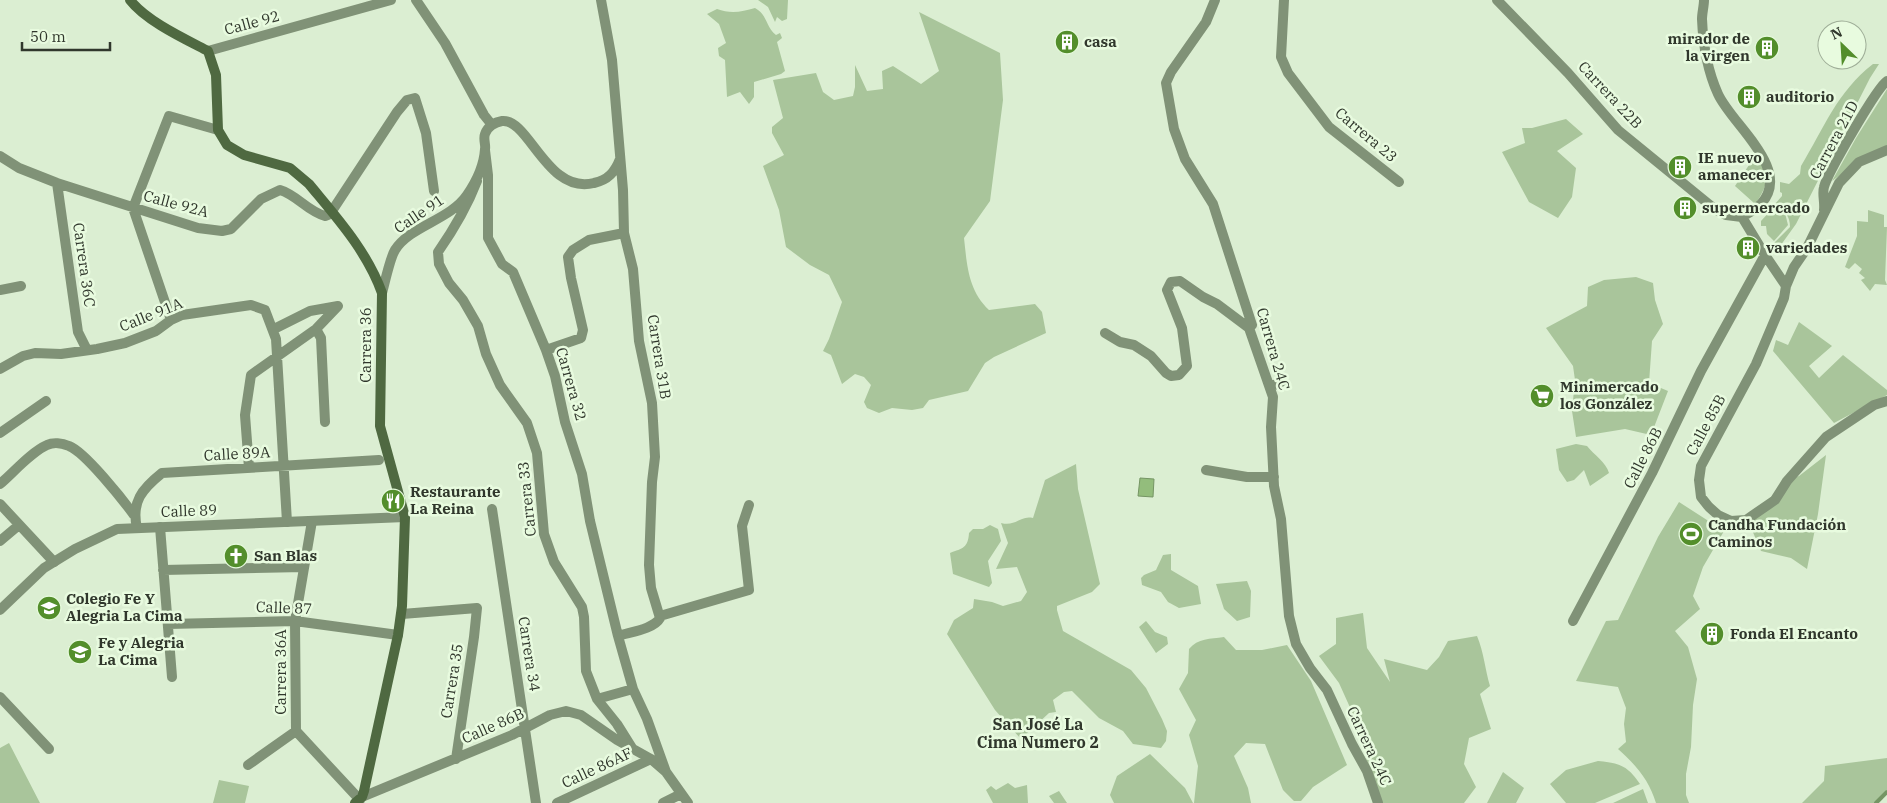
<svg xmlns="http://www.w3.org/2000/svg" width="1887" height="803" viewBox="0 0 1887 803" font-family="'IBM Plex Serif',serif">
	<style>
		.green { fill: #a9c59b }
		.water { fill: #93bd7c; stroke: #759564 }
		.lines { fill: none; stroke-linecap: round; stroke-linejoin: round }
		.stream { stroke: #759564; stroke-width: 4 }
		.minor { stroke: #809277; stroke-width: 10 }
		.tertiary { stroke: #809277; stroke-width: 10 }
		.secondary { stroke: #4f6941; stroke-width: 10 }
		.labels { text-anchor: middle; stroke-width: 5; stroke-linejoin: round; paint-order: stroke }
		.street-label { font-size: 15px; fill: #30372c; stroke: #e8fbdf }
		.poi-label { font-size: 15px; font-weight: bold; fill: #30372c; stroke: #e8fbdf; text-anchor: start }
		.neighbourhood-label { font-size: 16px; font-weight: bold; fill: #30372c; stroke: #e8fbdf }
	</style>
	<rect width="100%" height="100%" fill="#dbeed2"/>
	<path class="green" d="M758 0H788L787 19 782 21 777 17 775 22 768 7Z
		M755 8C768 15 765 26 776 35L780 33 782 38 777 42 785 71 781 74 754 82V97L749 104 740 92 727 97 725 60 719 56 718 48 726 43 719 24 707 14 717 9C730 14 742 12 755 8Z
		M919 12 1000 53 1003 100 990 201 964 238C967 265 968 290 989 310L1035 304 1042 312 1046 333 994 357 985 363 968 391 929 400 923 408 912 410 892 408 879 413 867 408 864 402 871 385 864 377 855 374 842 384 831 355 823 351 829 339 842 302 829 275 810 265 786 247 779 210 763 166 784 155 772 133V127L783 118 773 80 816 73 823 92 834 100 853 96 855 87V65L867 91 883 89 882 71 893 66 921 84 939 71Z
		M1873 64H1879L1870 78 1796 224 1778 249 1774 243 1790 227C1790 215 1784 211 1775 204L1782 196V193L1780 192V182L1789 184 1800 174 1801 166C1824 128 1837 92 1873 64Z
		M1887 89V146L1861 160 1832 181 1856 138Z
		M1566 119 1583 134 1557 151 1576 168 1572 197 1558 218 1529 202 1502 152 1525 143 1522 128H1532Z
		M1755 156C1777 171 1764 191 1753 208L1743 210 1754 203 1735 186Z
		M1773 208 1785 213 1788 225 1774 241 1767 234 1766 226H1761V221Z
		M1868 210 1884 215V227H1887L1885 280 1887 285 1875 284 1870 291 1861 280 1865 278 1859 273 1862 269 1855 263 1849 269 1845 267 1857 236V221L1868 222Z
		M1636 277 1653 283 1655 300 1663 324 1652 341 1649 383 1668 391 1651 435 1625 429 1576 437 1572 411 1575 380 1573 366 1546 328 1587 306 1588 287 1604 280Z
		M1799 322 1832 346 1809 366 1819 378 1843 355 1887 390V395L1834 423 1773 351 1776 340 1788 345Z
		M1576 444 1587 446C1594 455 1606 462 1609 473L1590 486 1584 470 1574 480 1567 482 1559 470 1556 449Z
		M1826 455 1818 514 1807 569 1791 558 1761 551 1752 530 1754 514 1788 480 1799 476Z
		M1076 464 1078 489 1100 584 1092 592 1057 606V610L1063 631 1131 670 1146 688 1162 719 1167 731 1166 741 1161 748 1133 744 1123 731 1099 718 1072 691 1064 692 1053 700 1056 712 1049 713 1021 739 995 710 947 634 954 620 973 608 974 599 992 602 1003 606 1021 601 1027 592 1017 567 996 569 1008 543 1001 523C1016 527 1020 515 1033 518L1045 480Z
		M1679 502 1724 531 1703 567 1693 596 1700 609 1675 631 1688 647 1697 679 1693 705 1691 747 1686 774V795L1689 803H1656C1649 780 1636 765 1618 749L1626 742 1624 724 1626 708 1618 687 1576 681 1606 621 1618 620 1658 537Z
		M990 525 998 529 1001 541 988 561 992 583 989 587 953 574 950 553C963 548 968 548 969 533L973 529H983Z
		M1171 554V570L1198 586 1201 604 1179 608 1168 602 1161 592 1142 585 1141 578 1144 575 1156 570 1163 555Z
		M1247 581 1251 591 1250 617 1237 621 1224 609 1216 584Z
		M1363 613 1367 648 1390 682 1384 659 1427 670 1439 657 1448 641 1477 636C1484 653 1485 669 1490 686L1480 694 1491 729 1469 738 1464 764 1476 787 1464 803H1382L1366 758 1371 754 1339 683 1319 656 1336 644V618Z
		M1146 621 1155 632 1167 637 1168 644 1156 653 1139 627Z
		M1224 637 1236 650H1262L1287 645 1311 681 1347 765 1313 787 1301 801H1294L1283 790 1265 744 1246 743 1234 756 1248 788 1251 803H1194L1198 766 1189 735 1196 720 1179 689 1188 673 1189 649C1198 638 1210 639 1224 637Z
		M9 743 40 803H0V748Z
		M1150 754 1185 788 1193 803H1114L1110 795 1117 776Z
		M1887 758V790L1874 803H1802L1824 781 1825 766Z
		M1598 761C1620 763 1628 766 1640 784L1595 803H1566L1550 784 1566 770Z
		M1503 772 1524 788 1516 803H1487Z
		M219 780 249 786 245 803H213Z
		M1008 783 1015 788 1027 785 1028 803H993L986 790 991 786 996 790Z
		M1643 789 1648 803H1613Z
		M1059 791 1067 803H1054L1049 796Z"/>
	<path class="water" d="M1140 478 1154 479 1153 497 1138 496Z"/>
	<g class="lines">
		<path class="stream" d="M1876 803 1887 792"/>
		<path class="minor" d="M416 0 445 43 484 115 492 125
			M601 0 612 60 623 190 624 233 633 269 639 341 652 403 655 457 652 482 649 565 651 588 660 618C654 629 630 632 618 636L633 689 647 719 666 772
			M1215 0 1206 22 1171 72 1166 83 1174 129 1185 159 1213 204 1252 325 1249 328 1273 397 1271 427 1274 486 1281 519 1289 616 1296 644 1310 668 1327 690 1352 744 1367 771 1378 803
			M1284 0 1281 57 1288 73 1329 127 1399 182
			M1497 0 1568 73 1618 130 1716 210 1726 215 1742 217 1765 255 1786 286
			M1704 0C1704 6 1702 13 1702 19 1703 44 1708 72 1718 94 1732 125 1793 169 1761 204 1756 209 1749 213 1742 217
			M208 51 391 0
			M485 150 488 175V238L502 264 513 272 546 350 555 376 565 422 582 474 590 521 618 636
			M1887 150 1859 162 1839 183 1807 248 1794 267 1786 286 1784 298 1756 364 1701 466 1699 480 1701 497 1709 507 1718 515 1731 521 1746 520 1775 500 1787 481 1826 437 1874 405 1887 401
			M0 156 19 168 57 183 198 228 222 231 231 229 261 199 280 190C297 195 307 211 325 216L330 214 397 112 407 100 415 98 426 133 434 191
			M477 181C467 207 454 229 438 252L439 264 449 283 463 300 478 326 486 354 500 385 527 423 537 453 544 534 554 562 582 607 584 617 586 671 597 699 617 724 632 748
			M57 183 78 332 87 350
			M1824 210C1825 202 1822 194 1824 187 1827 174 1877 87 1887 81
			M0 290 21 286
			M382 293C385 282 390 258 395 250 410 226 450 220 467 195 476 182 484 166 485 149 486 145 483 139 485 134 487 127 495 122 502 121 529 118 547 195 594 183 608 180 615 172 620 159
			M171 320 133 208 169 116 218 130
			M274 329 310 311 338 306
			M316 329 321 338 325 422
			M1105 333 1120 342 1134 345 1151 356 1166 373 1171 376 1179 375 1187 366 1182 328 1167 290 1171 282 1180 281 1203 297 1217 304 1249 328
			M546 350 581 338 583 330 571 278 568 257 573 250 589 240 624 233
			M0 369 23 356 35 353 61 354 97 349 125 343 156 331 171 320 182 315 251 305 265 310 276 339 287 522
			M1270 387 1283 381
			M0 433 46 401
			M249 468 245 415 251 375 316 329 338 306
			M1206 470 1247 477H1274
			M0 484C13 473 31 452 47 445 53 442 62 443 69 446 85 452 123 500 134 515
			M0 504 54 562
			M492 509 536 803
			M312 521 295 621 296 731 360 800
			M160 527 172 677
			M137 528C131 502 142 489 162 473L379 460
			M0 541 19 525
			M163 570 304 567
			M402 614 477 608 474 637 456 759
			M660 616 749 590 742 526 749 505
			M1573 621 1652 473 1701 371 1765 255
			M168 624 295 621 398 635
			M0 697 49 749
			M597 699 633 689
			M248 765 296 731
			M362 797 512 735 550 715 566 711 581 715 617 740 651 759 666 772 688 803
			M557 803 651 759
			M663 803 681 794"/>
		<path class="tertiary" d="M0 610 44 568 75 549 117 529 405 517"/>
		<path class="secondary" d="M130 0C146 21 185 39 208 51L216 75 218 130 227 145 244 155 290 168 309 184C337 218 367 251 382 293L380 426 405 517 402 606 398 635 364 791 362 797 355 803"/>
	</g>
	<defs>
		<g id="building-disc" transform="scale(1.25)"><circle r="9.5" fill="#538e2b" stroke="#e8fbdf"/><path d="M-4-6H4V6H1V3H-1V6H-4ZM-2.5-4.3h1.7v1.8h-1.7ZM.8-4.3h1.7v1.8H.8ZM-2.5-1h1.7V.8h-1.7ZM.8-1h1.7V.8H.8Z" fill="#fff"/></g>
		<g id="supermarket-disc" transform="scale(1.25)"><circle r="9.5" fill="#538e2b" stroke="#e8fbdf"/><path d="M-6-5.5h2.5l.6 2H6L4.5 2H-2.5L-4.4-4H-6ZM-1.5 3.2a1.3 1.3 0 1 0 .1 0ZM3 3.2a1.3 1.3 0 1 0 .1 0Z" fill="#fff"/></g>
		<g id="restaurant-disc" transform="scale(1.25)"><circle r="9.5" fill="#538e2b" stroke="#e8fbdf"/><path d="M-5-6h1v4h1v-4h1v4h1v-4h1v5L-1.5 .5V6h-2V.5L-5-1ZM5-6V6H3V1.5H1.5Q1.5-4 5-6Z" fill="#fff"/></g>
		<g id="stadium-disc" transform="scale(1.25)"><circle r="9.5" fill="#538e2b" stroke="#e8fbdf"/><path d="M0-5a6.5 5 0 1 0 0 10a6.5 5 0 1 0 0-10ZM-3.5-1.8h7v3.6h-7Z" fill="#fff"/></g>
		<g id="church-disc" transform="scale(1.25)"><circle r="9.5" fill="#538e2b" stroke="#e8fbdf"/><path d="M-1.2-6h2.4v3.5h3.3v2.4h-3.3V6h-2.4V-.1h-3.3v-2.4h3.3Z" fill="#fff"/></g>
		<g id="school-disc" transform="scale(1.25)"><circle r="9.5" fill="#538e2b" stroke="#e8fbdf"/><path d="M0-5L7-2L0 1L-7-2ZM-4 1L0 2.5L4 1V4Q0 6-4 4Z" fill="#fff"/></g>
	</defs>
	<g fill-rule="evenodd">
		<use href="#building-disc" x="1067" y="42"/>
		<use href="#building-disc" x="1767" y="48"/>
		<use href="#building-disc" x="1749" y="97"/>
		<use href="#building-disc" x="1680" y="167"/>
		<use href="#building-disc" x="1685" y="208"/>
		<use href="#building-disc" x="1748" y="248"/>
		<use href="#supermarket-disc" x="1542" y="396"/>
		<use href="#restaurant-disc" x="393" y="501"/>
		<use href="#stadium-disc" x="1691" y="534"/>
		<use href="#church-disc" x="236" y="556"/>
		<use href="#school-disc" x="49" y="608"/>
		<use href="#building-disc" x="1712" y="634"/>
		<use href="#school-disc" x="80" y="652"/>
	</g>
	<g class="labels">
		<g class="street-label">
			<text transform="translate(252 23) rotate(-15)" y="5">Calle 92</text>
			<text transform="translate(1610 95) rotate(47)" y="5">Carrera 22B</text>
			<text transform="translate(1366 135) rotate(40)" y="5">Carrera 23</text>
			<text transform="translate(1834 140) rotate(-62)" y="5">Carrera 21D</text>
			<text transform="translate(176 204) rotate(15)" y="5">Calle 92A</text>
			<text transform="translate(419 214) rotate(-34)" y="5">Calle 91</text>
			<text transform="translate(84 265) rotate(82)" y="5">Carrera 36C</text>
			<text transform="translate(151 315) rotate(-22)" y="5">Calle 91A</text>
			<text transform="translate(366 345) rotate(-90)" y="5">Carrera 36</text>
			<text transform="translate(1273 349) rotate(74)" y="5">Carrera 24C</text>
			<text transform="translate(659 357) rotate(81)" y="5">Carrera 31B</text>
			<text transform="translate(571 384) rotate(74)" y="5">Carrera 32</text>
			<text transform="translate(1706 425) rotate(-62)" y="5">Calle 85B</text>
			<text transform="translate(237 454) rotate(-3)" y="5">Calle 89A</text>
			<text transform="translate(1643 458) rotate(-63)" y="5">Calle 86B</text>
			<text transform="translate(527 499) rotate(-96)" y="5">Carrera 33</text>
			<text transform="translate(189 511) rotate(-2)" y="5">Calle 89</text>
			<text transform="translate(284 608) rotate(2)" y="5">Calle 87</text>
			<text transform="translate(529 654) rotate(81)" y="5">Carrera 34</text>
			<text transform="translate(281 672) rotate(-90)" y="5">Carrera 36A</text>
			<text transform="translate(452 681) rotate(-81)" y="5">Carrera 35</text>
			<text transform="translate(493 726) rotate(-24)" y="5">Calle 86B</text>
			<text transform="translate(1369 746) rotate(65)" y="5">Carrera 24C</text>
			<text transform="translate(597 768) rotate(-25)" y="5">Calle 86AF</text>
		</g>
		<g class="poi-label">
			<text x="1750" y="44" text-anchor="end">mirador de<tspan x="1750" dy="17">la virgen</tspan></text>
			<text x="1084" y="47">casa</text>
			<text x="1766" y="102">auditorio</text>
			<text x="1698" y="163">IE nuevo<tspan x="1698" dy="17">amanecer</tspan></text>
			<text x="1702" y="213">supermercado</text>
			<text x="1766" y="253">variedades</text>
			<text x="1560" y="392">Minimercado<tspan x="1560" dy="17">los González</tspan></text>
			<text x="410" y="497">Restaurante<tspan x="410" dy="17">La Reina</tspan></text>
			<text x="1708" y="530">Candha Fundación<tspan x="1708" dy="17">Caminos</tspan></text>
			<text x="254" y="561">San Blas</text>
			<text x="66" y="604">Colegio Fe Y<tspan x="66" dy="17">Alegria La Cima</tspan></text>
			<text x="1730" y="639">Fonda El Encanto</text>
			<text x="98" y="648">Fe y Alegria<tspan x="98" dy="17">La Cima</tspan></text>
		</g>
		<g class="neighbourhood-label">
			<text x="1038" y="730">San José La<tspan x="1038" dy="18">Cima Numero 2</tspan></text>
		</g>
	</g>
	<g transform="translate(1842 45) rotate(335)"><circle r="24" fill="#e8fbdf" stroke="#9ead97"/>
	<path d="M0-4L9 19L0 12L-9 19Z" fill="#538e2b"/>
	<text y="-8" font-size="14" font-weight="bold" text-anchor="middle" fill="#30372c">N</text>
	</g>
	<path d="M22 42v8h88v-8" fill="none" stroke="#30372c" stroke-width="2.5"/>
	<text x="30" y="42" font-size="15" fill="#30372c" stroke="#e8fbdf" stroke-width="4" paint-order="stroke">50 m</text>
</svg>
